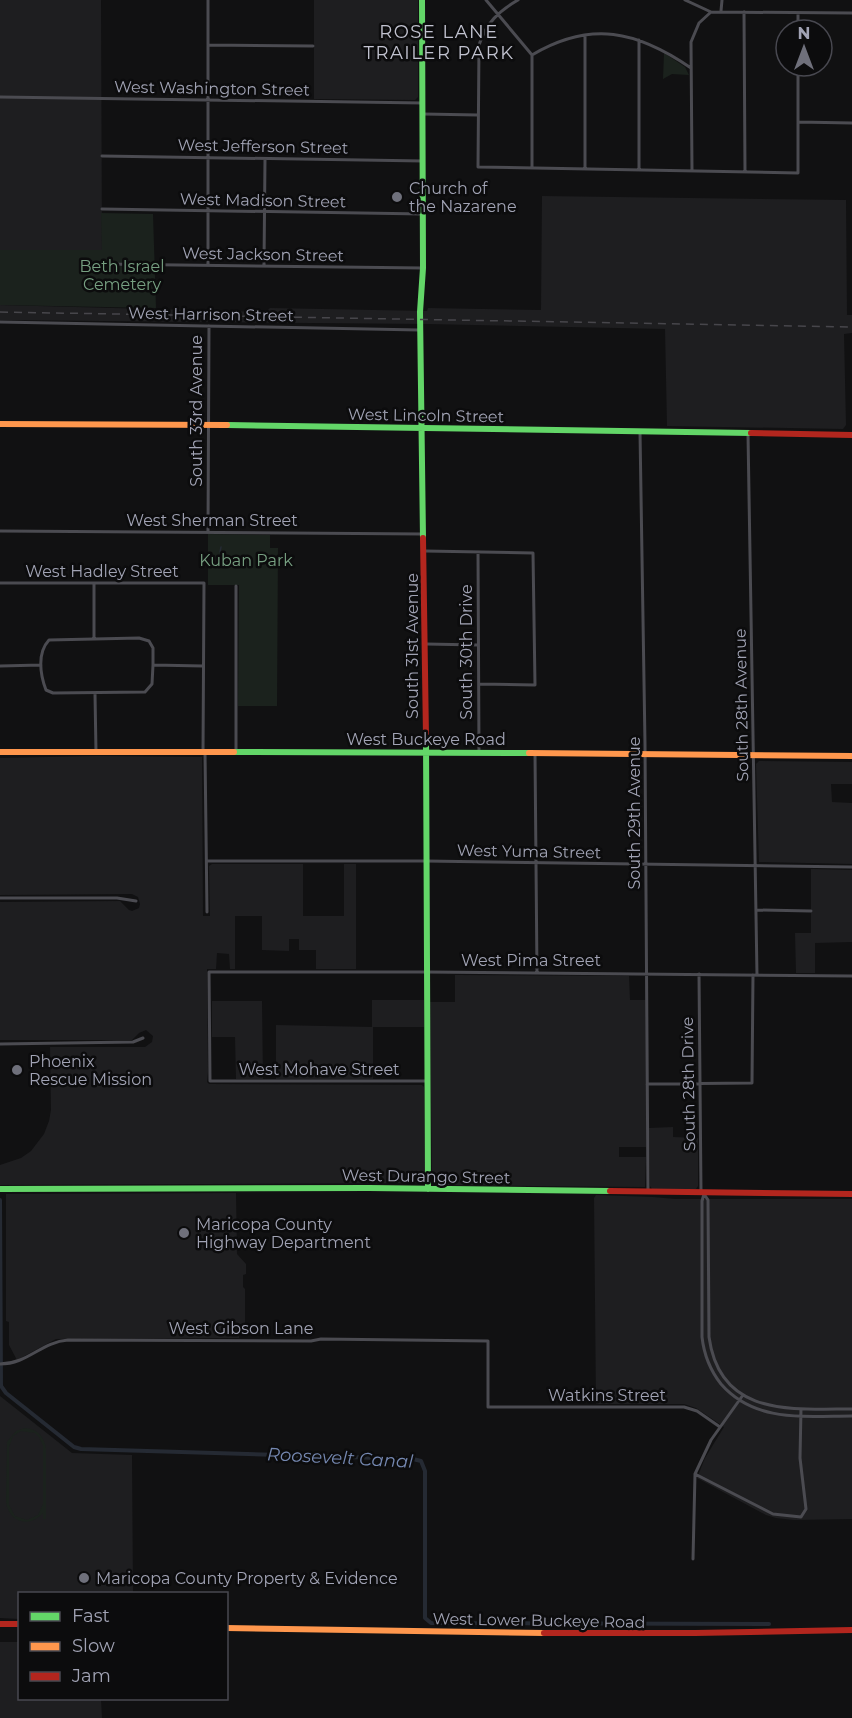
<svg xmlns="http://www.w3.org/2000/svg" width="852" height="1718" viewBox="0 0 852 1718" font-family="Montserrat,sans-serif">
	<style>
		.built { fill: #1e1e20 }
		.green { fill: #1b221d; fill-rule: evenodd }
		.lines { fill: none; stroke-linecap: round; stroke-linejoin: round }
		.stream { stroke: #252a33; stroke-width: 1.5 }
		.canal { stroke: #252a33; stroke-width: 4 }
		.street { stroke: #4b4b51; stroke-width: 3 }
		.fast { stroke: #63d668; stroke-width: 6 }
		.slow { stroke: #ff974d; stroke-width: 6 }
		.jam { stroke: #b3261e; stroke-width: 6 }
		.rail { stroke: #47464b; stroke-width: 1.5; stroke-dasharray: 8 6; stroke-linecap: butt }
		.poi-dot { fill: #6f707b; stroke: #0c0c0d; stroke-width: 2 }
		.labels { text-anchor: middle; stroke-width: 5; stroke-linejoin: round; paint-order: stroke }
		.street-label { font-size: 16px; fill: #a1a3b4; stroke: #0c0c0d }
		.poi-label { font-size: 16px; fill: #a1a3b4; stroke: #0c0c0d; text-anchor: start }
		.park-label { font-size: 16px; fill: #77a082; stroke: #0c0c0d }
		.neighbourhood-label { font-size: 18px; letter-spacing: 1.5px; fill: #c2c3d0; stroke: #0c0c0d }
		.water-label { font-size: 18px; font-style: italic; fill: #7588b1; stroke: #0c0c0d }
	</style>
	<rect width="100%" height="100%" fill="#111112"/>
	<path class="built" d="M0 0H101L102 250H0Z
		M314 0H418V97L415 100 314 99Z
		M542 196 846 200 847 315H852V333L844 334 846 425 843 429 667 426 665 329 427 324 0 320V305L266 312 270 308 427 311 428 308 541 310Z
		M97 756 202 757 203 916H210L209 866 212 864H303V916H344V864H356V969H316V950H299V939H289V951L262 950V916H235V969H230L229 954 217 953 216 969H207L208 1072 207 1082 209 1084 422 1085 424 1087 425 1178 422 1183 0 1185V1165L21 1158 31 1151 44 1134 49 1121 51 1110 50 1047H145L152 1042 153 1036 146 1030 139 1033 132 1040H0V902L120 901 129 910 132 911 139 908 140 904 138 897 132 894 0 895V758Z
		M759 761 852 762V784H831L832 802 852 803V864L759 862 756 764Z
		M811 869 852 870V942L815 943V973H796L795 933H811Z
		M455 975 629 976 630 1000H646V1147H619V1157H646L645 1187 436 1185 432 1182 430 1004 428 1002H455Z
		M372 1000H424V1027H373V1079H276V1025L372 1027Z
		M212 1001H262L263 1079H236L235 1037H212Z
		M673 1127V1137L698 1138V1186L696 1189H652L650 1186 649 1128Z
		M236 1193 237 1254 246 1264V1274L243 1275V1287L245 1289V1328H239V1338L56 1339 17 1360 9 1345V1322L6 1321V1194Z
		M596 1195 653 1197 675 1199H852V1519L794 1520 776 1518 766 1515 697 1478 705 1458 724 1427 696 1408 684 1404H596L594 1198Z
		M0 1396 72 1453 132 1455 133 1593 20 1594 19 1619 0 1618Z
		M0 1642H19L20 1698 101 1699 102 1718H0Z"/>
	<path class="green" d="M664 53 685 67 689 75 672 74 663 79Z
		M101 213 153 214 156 308 0 305V250H102Z
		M208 534 270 535V548H278L277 706H238L239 585H208Z
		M25 1428C37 1429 44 1436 46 1448V1519H43V1513C30 1528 9 1523 6 1502L7 1442 16 1431ZM21 1431 35 1433 39 1437 43 1446V1504L38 1515 27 1520 15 1516 9 1505V1447L13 1436Z"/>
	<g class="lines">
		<path class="stream" d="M220 552 221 547
			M221 553V555"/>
		<path class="canal" d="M0 1200 1 1386 6 1393 74 1447 81 1449 413 1459 421 1461 425 1471V1618L431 1623 769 1624"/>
		<path class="street" d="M486 0 532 55
			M518 0C499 11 486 23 479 45L478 167 798 173V66
			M685 0 711 12 852 13
			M721 11 722 0
			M744 12 745 172
			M798 13V30
			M585 35V168
			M639 40V170
			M208 45 313 46
			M532 55C591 20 637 31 691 68
			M532 55V168
			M0 97 423 103
			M423 114 478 115
			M798 122 852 123
			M102 156 423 161
			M692 171 691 42 699 23 711 12
			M102 209 423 214
			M102 264 423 268
			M208 264V0
			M264 265 265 159
			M0 322 419 330
			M640 432 645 744 648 1192
			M748 434 757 975
			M0 531 423 534
			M208 532 209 326
			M425 551 533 553 535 685 479 684
			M478 552 479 753
			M0 583H204L203 752
			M94 583V638
			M236 586V752
			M426 644 478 645
			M153 665V648L149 641 139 638 49 640C37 653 40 674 46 690L53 693 145 692 152 684 153 665 203 666
			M0 666 41 665
			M95 694 96 752
			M205 752 207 912
			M535 753 537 973
			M207 861H426L852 867
			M0 898H117L136 901
			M756 910 811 911
			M699 974 701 1192
			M0 1044 133 1042 143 1038
			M428 1081H210L209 972H426L852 976
			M647 1084 752 1083 753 975
			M704 1194 702 1201V1337C704 1355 710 1370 721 1384 755 1423 805 1416 852 1416
			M704 1194 708 1200 709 1337C720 1417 791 1409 852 1409
			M0 1364C28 1364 41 1342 68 1340L311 1341 321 1339 488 1341V1407H684L697 1411 720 1427
			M695 1474 773 1514 801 1517 806 1509 800 1458 801 1409
			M693 1559 695 1474 711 1440 743 1395"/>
		<path class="fast" d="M422 0 423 268 420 312 423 538
			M227 425 751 433
			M426 737 428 1189
			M234 752 529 753
			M0 1189 369 1188 610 1191"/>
		<path class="slow" d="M0 424 227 425
			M0 752H234
			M529 753 852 756
			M226 1628 544 1633"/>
		<path class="jam" d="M751 433 852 435
			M423 538 426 737
			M610 1191 852 1194
			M0 1624H20
			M544 1633H695L852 1630"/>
		<path class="rail" d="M0 312 852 327"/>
	</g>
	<g class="poi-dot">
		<circle cx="397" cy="197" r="6"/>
		<circle cx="17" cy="1070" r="6"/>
		<circle cx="184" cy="1233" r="6"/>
		<circle cx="84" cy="1578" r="6"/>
	</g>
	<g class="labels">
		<g class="street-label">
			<text transform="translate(212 88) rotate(1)" y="6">West Washington Street</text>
			<text transform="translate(263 146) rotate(1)" y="6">West Jefferson Street</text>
			<text transform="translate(263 200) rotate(1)" y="6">West Madison Street</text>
			<text transform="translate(263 254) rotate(1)" y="6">West Jackson Street</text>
			<text transform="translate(211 314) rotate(1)" y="6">West Harrison Street</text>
			<text transform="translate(196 411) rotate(-90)" y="6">South 33rd Avenue</text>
			<text transform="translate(426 415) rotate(1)" y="6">West Lincoln Street</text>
			<text x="212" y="526">West Sherman Street</text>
			<text x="102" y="577">West Hadley Street</text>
			<text transform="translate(412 646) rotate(-90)" y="6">South 31st Avenue</text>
			<text transform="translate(466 652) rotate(-90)" y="6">South 30th Drive</text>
			<text transform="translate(741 705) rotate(-91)" y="6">South 28th Avenue</text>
			<text x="426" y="745">West Buckeye Road</text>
			<text transform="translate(634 813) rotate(-90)" y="6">South 29th Avenue</text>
			<text transform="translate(529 851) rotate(1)" y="6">West Yuma Street</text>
			<text x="531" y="966">West Pima Street</text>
			<text x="319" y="1075">West Mohave Street</text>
			<text transform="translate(688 1084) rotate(-91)" y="6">South 28th Drive</text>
			<text transform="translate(426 1176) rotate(1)" y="6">West Durango Street</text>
			<text x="241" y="1334">West Gibson Lane</text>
			<text x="607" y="1401">Watkins Street</text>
			<text transform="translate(539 1620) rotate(1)" y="6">West Lower Buckeye Road</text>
		</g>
		<g class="poi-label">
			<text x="409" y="194">Church of<tspan x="409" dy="18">the Nazarene</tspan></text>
			<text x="29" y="1067">Phoenix<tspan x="29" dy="18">Rescue Mission</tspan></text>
			<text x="196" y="1230">Maricopa County<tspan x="196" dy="18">Highway Department</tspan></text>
			<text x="96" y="1584">Maricopa County Property &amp; Evidence</text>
		</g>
		<g class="park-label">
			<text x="122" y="272">Beth Israel<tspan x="122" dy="18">Cemetery</tspan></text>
			<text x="246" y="566">Kuban Park</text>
		</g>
		<g class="neighbourhood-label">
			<text x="439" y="38">ROSE LANE<tspan x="439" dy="21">TRAILER PARK</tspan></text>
		</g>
		<g class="water-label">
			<text transform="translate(340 1458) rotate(3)" y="6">Roosevelt Canal</text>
		</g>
	</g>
	<rect x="18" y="1592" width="210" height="108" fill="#0c0c0d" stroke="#484850" stroke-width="1.5"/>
	<rect x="30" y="1612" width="30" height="9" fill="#63d668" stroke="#484850" stroke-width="1.5"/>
	<text x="72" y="1622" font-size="18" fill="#a1a3b4">Fast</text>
	<rect x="30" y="1642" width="30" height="9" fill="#ff974d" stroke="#484850" stroke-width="1.5"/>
	<text x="72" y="1652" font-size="18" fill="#a1a3b4">Slow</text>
	<rect x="30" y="1672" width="30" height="9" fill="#b3261e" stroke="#484850" stroke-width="1.5"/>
	<text x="72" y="1682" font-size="18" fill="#a1a3b4">Jam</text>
	<g transform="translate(804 48)"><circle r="28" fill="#0c0c0d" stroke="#484850" stroke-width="1.5"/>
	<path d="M0-4.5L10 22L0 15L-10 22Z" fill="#6f707b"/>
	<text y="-9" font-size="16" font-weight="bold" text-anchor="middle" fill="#a1a3b4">N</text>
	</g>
</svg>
